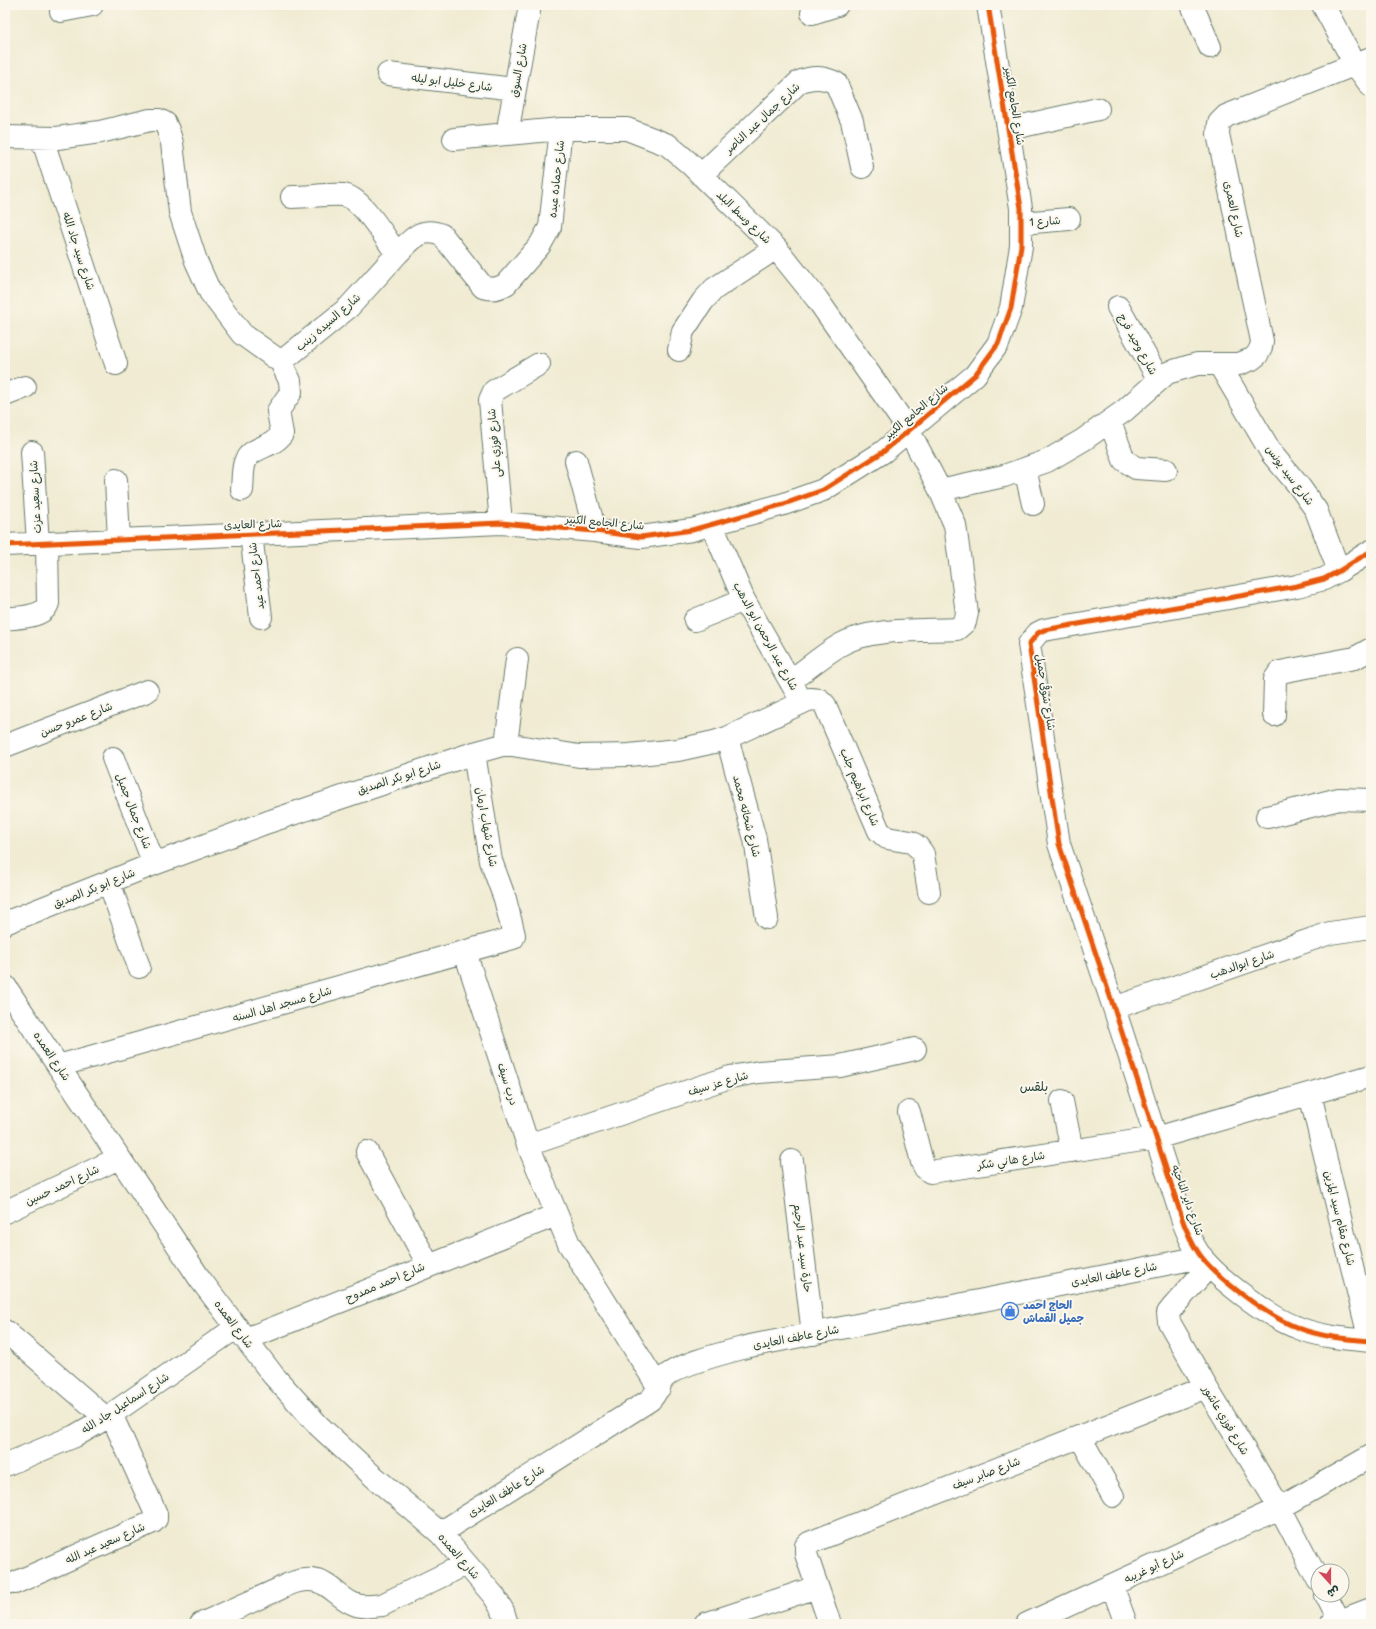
<svg xmlns="http://www.w3.org/2000/svg" width="1376" height="1629" viewBox="0 0 1376 1629" font-family="'Balsamiq Sans','Playpen Sans Arabic',sans-serif">
	<style>
		.lines { fill: none; stroke-linecap: round; stroke-linejoin: round }
		.street-casing { stroke: #687a6b; stroke-width: 24 }
		.street { stroke: #fff; stroke-width: 22 }
		.cycleway-casing { stroke: #fbf7ec; stroke-width: 8 }
		.cycleway { stroke: #e8590c; stroke-width: 5 }
		.labels { text-anchor: middle; stroke-width: 4; stroke-linejoin: round; paint-order: stroke }
		.street-label { font-size: 11px; fill: #1f3d34; stroke: #fbf7ec }
		.shop-label { font-size: 11px; font-weight: bold; fill: #366cbe; stroke: #fbf7ec; text-anchor: start }
		.quarter-label { font-size: 13px; fill: #1f3d34; stroke: #fbf7ec }
	</style>
	<rect width="100%" height="100%" fill="#fbf7ec"/>
	<filter id="ink" filterUnits="userSpaceOnUse"><feTurbulence type="fractalNoise" baseFrequency=".025" numOctaves="2"/><feDisplacementMap in="SourceGraphic" scale="8" xChannelSelector="R" yChannelSelector="G"/><feConvolveMatrix kernelMatrix="1 2 1 2 8 2 1 2 1" color-interpolation-filters="sRGB"/></filter>
	<filter id="wash" filterUnits="userSpaceOnUse"><feTurbulence type="fractalNoise" baseFrequency=".012" numOctaves="4" result="noise"/><feDisplacementMap in="SourceGraphic" scale="16" xChannelSelector="R" yChannelSelector="G"/><feGaussianBlur stdDeviation="0.9" result="paint"/><feColorMatrix in="noise" values="0 0 0 0 0 0 0 0 0 0 0 0 0 0 0 0 0 1.4 0 .05"/><feComposite in="paint" operator="in"/></filter>
	<g filter="url(#wash)">
		<rect width="100%" height="100%" fill="#f0ebd2"/>
	</g>
	<g filter="url(#ink)">
		<g class="lines">
			<g class="street-casing">
				<path id="street" d="M1192 5 1210 47
					M1323 5 1355 64 1371 86
					M61 11 92 5
					M812 13 837 5
					M388 74 515 89
					M1009 129 1098 109
					M507 134 530 5
					M5 137 57 138 100 132 150 120H159L165 123 168 130 172 143 180 212 196 261 210 292 242 334 281 362 290 381 291 392 278 411 282 434C273 448 251 446 245 462 242 470 243 481 242 490
					M42 138 116 364
					M454 139 561 129H627L668 145 688 162 776 248 817 299 908 429 940 490 955 525 967 613 965 622 957 629C922 631 870 627 840 645 823 655 807 669 790 681
					M701 175 799 82C813 76 823 77 836 83L852 121 862 167
					M1021 223 1069 219
					M397 254C411 240 421 226 442 235L483 287C492 290 498 289 506 284L540 245 550 227 561 129
					M1118 307 1159 380
					M679 350 683 331 703 301 714 289 776 248
					M281 362 349 307 397 254C385 238 362 197 343 195 326 194 309 197 292 197
					M1219 364 1272 454 1299 486 1316 510 1339 571
					M5 395 25 387
					M1110 421 1124 460 1136 468 1166 470
					M32 452 38 543
					M576 461 595 531
					M1025 469 1033 504
					M116 480 119 540
					M940 490 1004 476 1047 461 1083 440 1124 411 1167 373 1197 364H1239L1252 359 1257 355 1261 347 1262 341 1218 134 1219 123 1226 116 1371 58
					M501 523 490 400 494 391 539 364
					M712 525 744 600 797 693
					M251 534 261 617
					M5 545 501 523 595 531 641 537 692 530 784 504 823 490 883 452 975 375 998 344 1011 308 1021 246V208L988 5
					M1371 551 1339 571 1324 579 1297 586 1044 630 1038 633 1029 644 1059 844 1114 1008 1184 1224C1188 1233 1191 1242 1196 1249 1210 1274 1269 1317 1296 1327 1320 1337 1346 1339 1371 1341
					M5 619C18 617 44 618 48 603L47 543
					M695 620 744 600
					M1274 715 1275 679 1280 672 1355 658 1371 649
					M727 738 755 839 767 918
					M506 744 517 659
					M5 746 147 691
					M113 758 154 864
					M1267 817 1339 799 1371 800
					M109 882 139 967
					M5 923 154 864 268 822 474 753 506 744 579 756 629 755 678 750 714 742 727 738 810 699 820 700 825 705 879 831 887 838 911 842 918 847 923 854 929 892
					M465 952 528 1145 569 1244 659 1388
					M5 986 200 1279 273 1375 319 1426 373 1476 440 1533 494 1596 503 1611 507 1624
					M1114 1008 1330 933 1371 927
					M58 1066 513 938 514 935 505 899 491 861 474 753
					M1310 1094 1370 1341
					M1062 1101 1072 1151
					M909 1112 922 1162 925 1168 930 1172 1156 1138 1371 1076
					M528 1145 730 1077 759 1072 840 1066 915 1049
					M792 1161 813 1334
					M5 1212 119 1158
					M429 1266 556 1215
					M1209 1266 1172 1308 1168 1313 1169 1322 1206 1387 1280 1508 1318 1580
					M5 1331 106 1418
					M246 1339 429 1266 367 1152
					M1080 1437 1113 1496
					M5 1465 75 1436 106 1418 237 1327
					M440 1533 650 1400C657 1393 658 1386 663 1379 675 1364 732 1351 750 1346L1202 1257
					M15 1583 153 1522 156 1519V1514L111 1414
					M1112 1585 1126 1624
					M1326 1595 1341 1624
					M201 1624 279 1589C293 1581 310 1575 326 1585 336 1591 343 1600 354 1604 363 1608 373 1606 382 1605L466 1564
					M705 1624 817 1587
					M830 1624 806 1554V1546L809 1543 1206 1387
					M1027 1624 1280 1508 1371 1456
					M1332 1624 1371 1609"/>
			</g>
			<use href="#street" class="street"/>
			<g class="cycleway-casing">
				<path id="cycleway" d="M5 545 501 523 595 531 641 537 692 530 784 504 823 490 883 452 975 375 998 344 1011 308 1021 246V208L988 5
					M1371 551 1339 571 1324 579 1297 586 1044 630 1038 633 1029 644 1059 844 1114 1008 1184 1224C1188 1233 1191 1242 1196 1249 1210 1274 1269 1317 1296 1327 1320 1337 1346 1339 1371 1341"/>
			</g>
			<use href="#cycleway" class="cycleway"/>
		</g>
	</g>
	<defs>
		<g id="shop-ring" transform="scale(0.9)"><circle r="9.5" fill="#fbf7ec" stroke="#3f7fe0" stroke-width="1.5"/><path d="M-5-2.5h2.3a2.7 3.5 0 0 1 5.4 0H5L5.5 6h-11ZM-1.5-2.5h3a1.5 2.3 0 0 0-3 0Z" fill="#3f7fe0"/></g>
	</defs>
	<g fill-rule="evenodd">
		<use href="#shop-ring" x="1010" y="1311"/>
	</g>
	<g class="labels">
		<g class="street-label">
			<text transform="translate(518 70) rotate(-80)" y="4">شارع السوق</text>
			<text transform="translate(452 82) rotate(7)" y="4">شارع خليل ابو ليله</text>
			<text transform="translate(1015 106) rotate(81)" y="4">شارع الجامع الكبير</text>
			<text transform="translate(762 118) rotate(-43)" y="4">شارع جمال عبد الناصر</text>
			<text transform="translate(556 179) rotate(-84)" y="4">شارع حماده عبده</text>
			<text transform="translate(1234 209) rotate(78)" y="4">شارع العمرى</text>
			<text transform="translate(744 217) rotate(44)" y="4">شارع وسط البلد</text>
			<text transform="translate(1045 221) rotate(-4)" y="4">شارع 1</text>
			<text transform="translate(79 251) rotate(72)" y="4">شارع سيد جاد الله</text>
			<text transform="translate(328 322) rotate(-41)" y="4">شارع السيده زينب</text>
			<text transform="translate(1138 344) rotate(61)" y="4">شارع وحيد فرج</text>
			<text transform="translate(916 411) rotate(-40)" y="4">شارع الجامع الكبير</text>
			<text transform="translate(494 443) rotate(-95)" y="4">شارع فوزي على</text>
			<text transform="translate(1290 475) rotate(53)" y="4">شارع سيد يونس</text>
			<text transform="translate(35 497) rotate(-93)" y="4">شارع سعيد عزت</text>
			<text transform="translate(605 522) rotate(5)" y="4">شارع الجامع الكبير</text>
			<text transform="translate(253 524) rotate(-2)" y="4">شارع العايدى</text>
			<text transform="translate(256 576) rotate(-97)" y="4">شارع احمد عيد</text>
			<text transform="translate(766 636) rotate(61)" y="4">شارع عبد الرحمن ابو الدهب</text>
			<text transform="translate(1046 692) rotate(81)" y="4">شارع شوقى جميل</text>
			<text transform="translate(76 719) rotate(-21)" y="4">شارع عمرو حسن</text>
			<text transform="translate(399 777) rotate(-18)" y="4">شارع ابو بكر الصديق</text>
			<text transform="translate(860 787) rotate(67)" y="4">شارع ابراهيم جلب</text>
			<text transform="translate(134 811) rotate(69)" y="4">شارع جمال جميل</text>
			<text transform="translate(747 816) rotate(76)" y="4">شارع شحاته محمد</text>
			<text transform="translate(487 827) rotate(80)" y="4">شارع شهاب ارمان</text>
			<text transform="translate(94 888) rotate(-22)" y="4">شارع ابو بكر الصديق</text>
			<text transform="translate(1242 964) rotate(-19)" y="4">شارع ابوالدهب</text>
			<text transform="translate(282 1004) rotate(-16)" y="4">شارع مسجد اهل السنه</text>
			<text transform="translate(52 1056) rotate(56)" y="4">شارع العمده</text>
			<text transform="translate(718 1083) rotate(-16)" y="4">شارع عز سيف</text>
			<text transform="translate(508 1084) rotate(72)" y="4">درب سيف</text>
			<text transform="translate(1011 1160) rotate(-9)" y="4">شارع هاني شكر</text>
			<text transform="translate(62 1185) rotate(-25)" y="4">شارع احمد حسين</text>
			<text transform="translate(1188 1200) rotate(70)" y="4">شارع داير الناحيه</text>
			<text transform="translate(1340 1218) rotate(76)" y="4">شارع مقام سيد المزين</text>
			<text transform="translate(803 1248) rotate(83)" y="4">حارة سيد عبد الرحيم</text>
			<text transform="translate(1114 1274) rotate(-11)" y="4">شارع عاطف العايدى</text>
			<text transform="translate(385 1282) rotate(-23)" y="4">شارع احمد ممدوح</text>
			<text transform="translate(234 1324) rotate(53)" y="4">شارع العمده</text>
			<text transform="translate(796 1337) rotate(-11)" y="4">شارع عاطف العايدى</text>
			<text transform="translate(125 1403) rotate(-33)" y="4">شارع اسماعيل جاد الله</text>
			<text transform="translate(1226 1420) rotate(59)" y="4">شارع فوزي عاشور</text>
			<text transform="translate(986 1473) rotate(-21)" y="4">شارع صابر سيف</text>
			<text transform="translate(506 1491) rotate(-32)" y="4">شارع عاطف العايدى</text>
			<text transform="translate(105 1543) rotate(-24)" y="4">شارع سعيد عبد الله</text>
			<text transform="translate(459 1556) rotate(49)" y="4">شارع العمده</text>
			<text transform="translate(1154 1566) rotate(-25)" y="4">شارع أبو غريبه</text>
		</g>
		<g class="shop-label">
			<text x="1023" y="1309">الحاج احمد<tspan x="1023" dy="13">جميل القماش</tspan></text>
		</g>
		<g class="quarter-label">
			<text x="1034" y="1091">بلقس</text>
		</g>
	</g>
	<rect width="1376" height="1629" fill="none" stroke="#fbf7ec" stroke-width="20"/>
	<g transform="translate(1330 1583) rotate(159)"><circle r="19" fill="#fbf7ec" stroke="#a3ada2"/>
	<path d="M0-3L7 15L0 10L-7 15Z" fill="#d1495b"/>
	<text y="-6" font-size="11" font-weight="bold" text-anchor="middle" fill="#1f3d34">ش</text>
	</g>
</svg>
